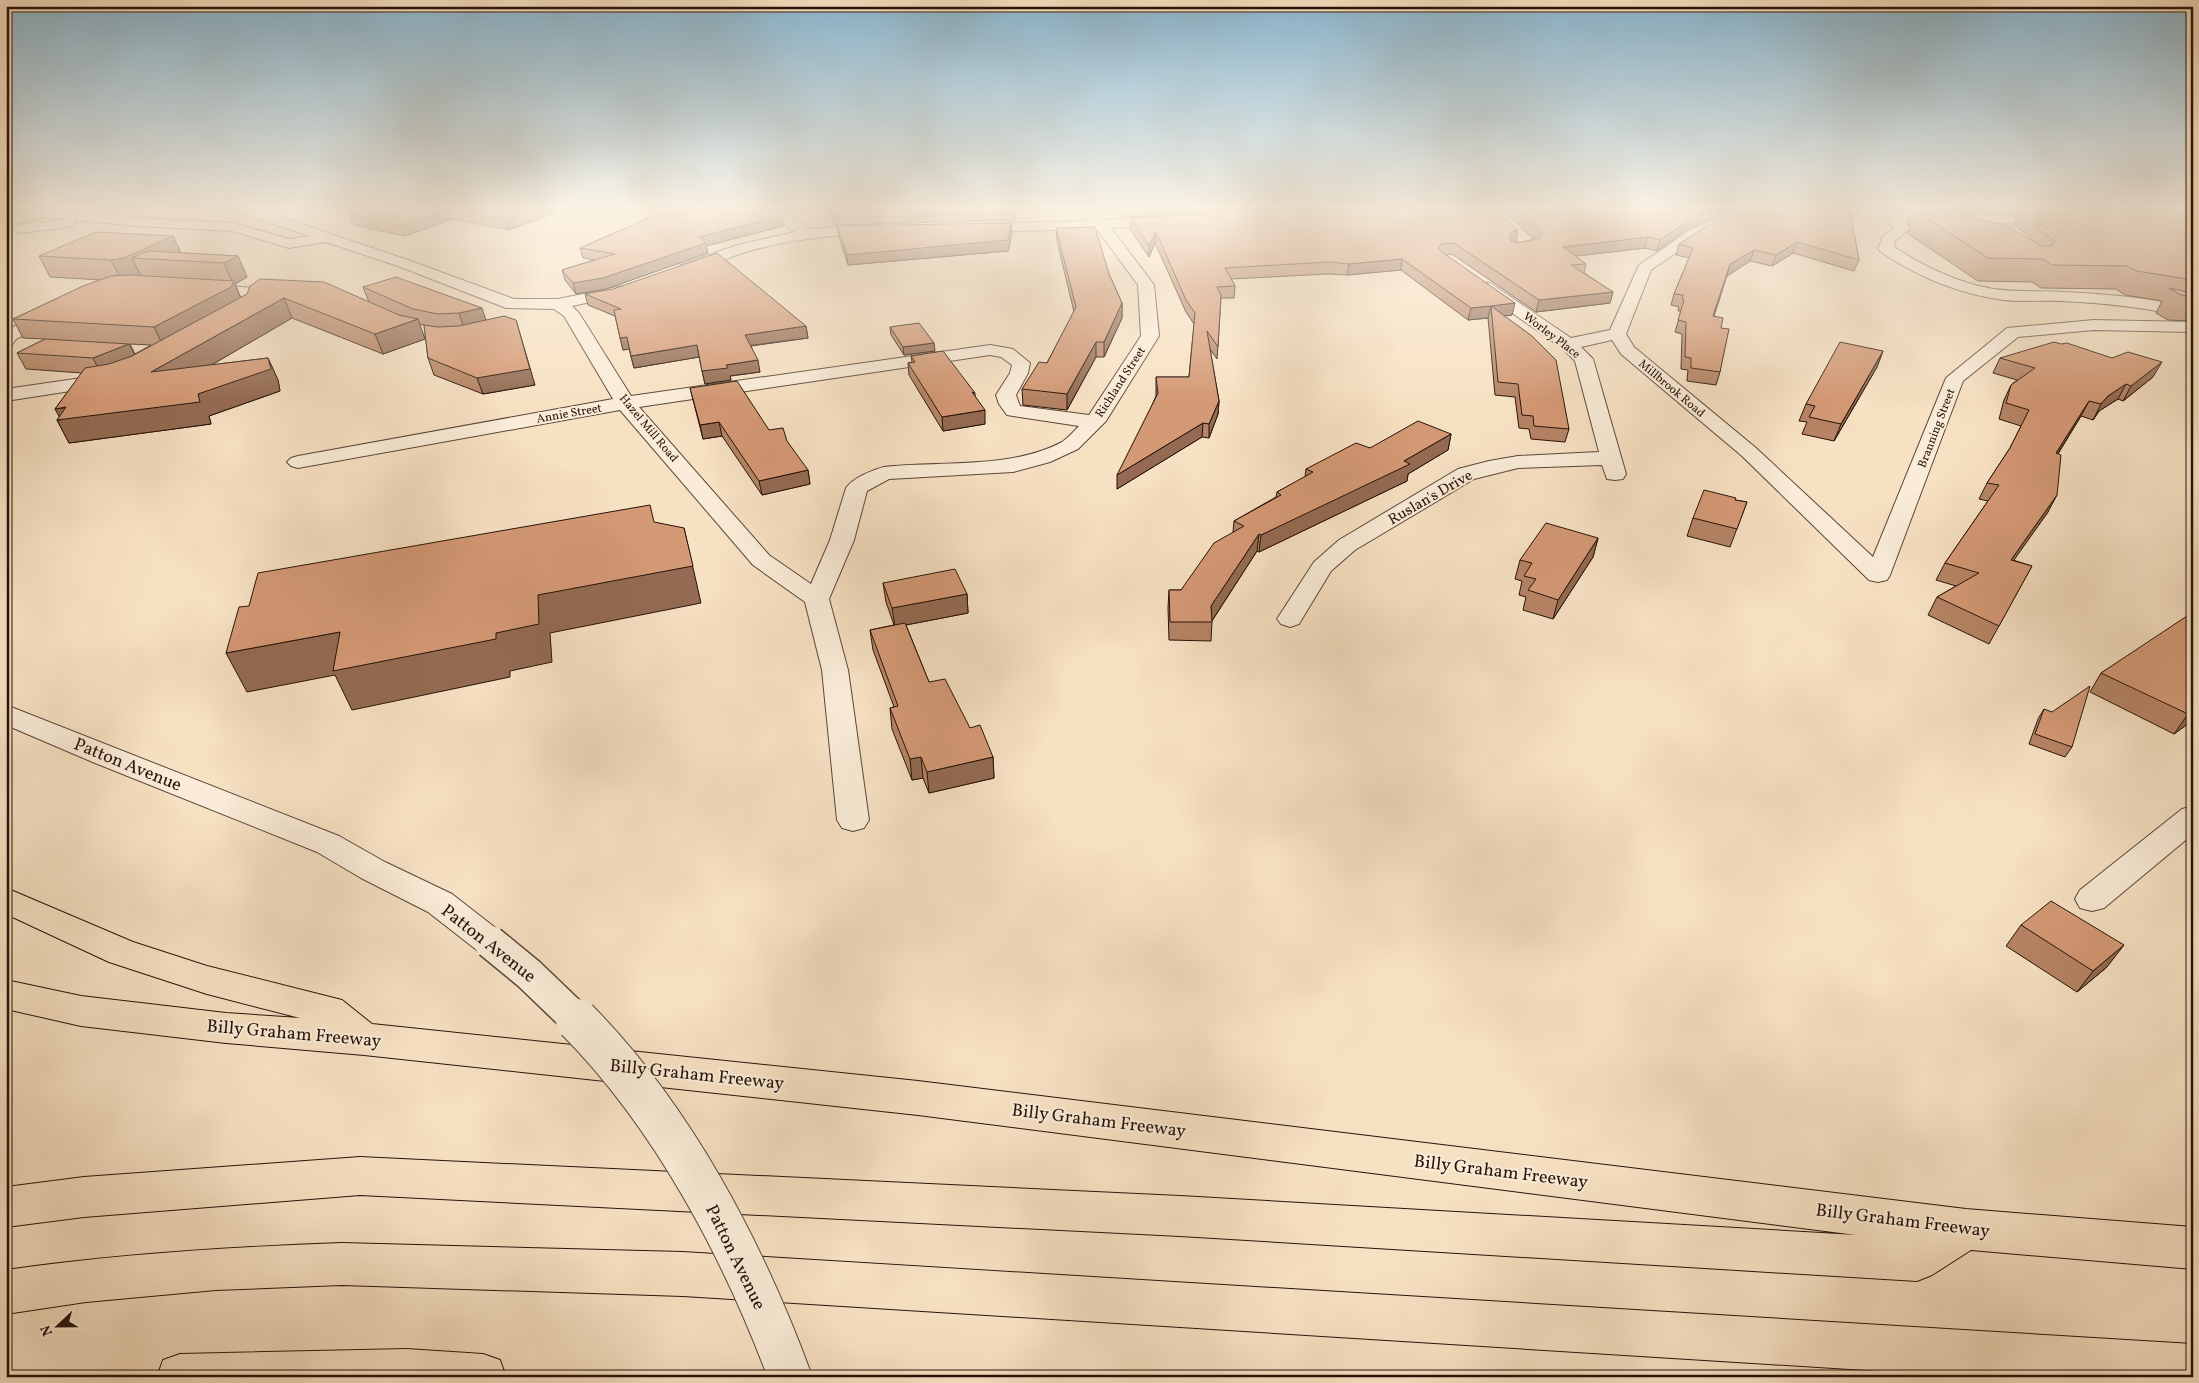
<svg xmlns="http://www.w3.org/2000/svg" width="2199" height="1383" viewBox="0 0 2199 1383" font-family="Vollkorn,serif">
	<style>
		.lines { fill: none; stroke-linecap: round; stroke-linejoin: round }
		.minor-casing { stroke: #5a4638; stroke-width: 2 }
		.highway-casing { stroke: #261209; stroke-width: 2 }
		.minor { fill: #faecd8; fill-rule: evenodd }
		.highway { fill: #f7e1c3; fill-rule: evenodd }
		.minor-bridge-far1-casing { stroke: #5a4638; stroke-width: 35; stroke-linecap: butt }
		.minor-bridge-casing { stroke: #5a4638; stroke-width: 44; stroke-linecap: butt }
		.minor-bridge-far1 { stroke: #faecd8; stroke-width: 32 }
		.minor-bridge { stroke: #faecd8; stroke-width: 42 }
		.wall { fill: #b68465; stroke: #261209; fill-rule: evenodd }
		.shaded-wall { fill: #946b52; stroke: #261209 }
		.building { fill: #d49975; stroke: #261209 }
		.labels { text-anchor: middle; stroke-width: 4; stroke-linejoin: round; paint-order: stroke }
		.far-street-label { font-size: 12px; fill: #261209; stroke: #faecd8 }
		.street-label { font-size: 15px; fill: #261209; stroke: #faecd8 }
		.near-street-label { font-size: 18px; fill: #261209; stroke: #faecd8 }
	</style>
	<rect width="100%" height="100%" fill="#f7e1c3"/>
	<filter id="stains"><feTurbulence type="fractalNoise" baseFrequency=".004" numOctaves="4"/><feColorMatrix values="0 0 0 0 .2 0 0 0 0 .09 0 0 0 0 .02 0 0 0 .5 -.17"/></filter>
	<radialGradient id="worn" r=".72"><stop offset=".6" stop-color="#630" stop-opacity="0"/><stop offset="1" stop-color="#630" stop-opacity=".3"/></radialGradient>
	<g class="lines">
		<g class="minor-casing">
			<path id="minor" d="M227 206H248L408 260 514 299H558L622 286 628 288 630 291 628 294 572 306 579 313 631 396 990 345 1013 349 1030 363 1028 373 1016 395 1020 406 1089 415 1141 336 1138 285 1097 229 974 232 967 228 974 224 1089 221 1070 206C1089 206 1091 206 1104 220L1168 217 1175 221 1168 225 1111 228 1154 285 1159 336 1106 421 1078 449 1050 462 1013 472 889 479 867 491 854 540 829 599 848 670 869 820 864 828 853 831 842 828 837 820 822 670 805 602 753 565 620 410 298 468 291 466 287 462 291 458 298 456 613 399 564 316 554 309 506 308 398 266 326 242 289 248 232 231 137 226 73 220 75 223 68 227 20 233 15 232 13 229 15 226 20 225 65 219 40 216 38 213 40 210 45 209 137 218 233 223 290 239 309 236 229 209ZM990 355 1001 357 1012 365 1010 373 996 395 999 404 1007 415 1079 426C1074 431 1068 438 1062 442 1012 469 940 461 884 467 872 470 853 478 846 488L830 540 811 584 769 555 639 407Z
				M749 206C776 206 789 214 810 229L876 224 883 228 876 232C832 236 789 239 746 252 729 256 697 275 681 271L678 268 681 265 737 245 795 232 780 221 751 209Z
				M1455 206H1597L1590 210 1504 213 1538 244 1536 247 1515 252 1510 251 1508 248 1510 245 1520 242 1488 213H1451L1449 210Z
				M1748 206H1762L1755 215 1699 237 1651 270 1626 334 1634 347 1756 448 1873 557 1946 378 2007 328 2094 320 2193 322V332L2094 330 2018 337 1963 381 1890 575 1887 580 1878 582 1869 580 1742 456 1621 354 1612 340 1581 347 1593 359 1626 474 1623 479 1615 480 1607 479 1602 465 1518 468 1474 479 1355 550 1331 571 1299 624 1290 627 1281 624 1277 619 1314 562 1339 540 1458 469 1489 461 1518 456 1599 452 1575 361 1562 348 1478 289 1476 286 1478 283H1490L1571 338 1610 330 1639 265 1689 231 1745 209Z
				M1796 206H1845L1902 212 2059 218 2061 221 2059 224 2054 225 1903 220 1910 228 1895 241 1894 247C1923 266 1954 281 1988 288 2013 293 2039 290 2064 292 2108 294 2150 298 2193 308V318C2149 308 2105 303 2061 301 2042 300 2023 302 2004 300 1959 294 1918 277 1881 252L1878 249 1883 236 1894 228 1885 218 1803 210Z
				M201 285 262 288 268 290 270 293 268 296 262 298 195 293 193 290 195 287Z
				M54 309 60 310 62 314 60 318 16 339 12 345 6 346V330Z
				M109 374 116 376 118 380 116 384 6 401V389Z
				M6 705 339 836 385 862 452 894 502 933 507 942 502 951 490 955 478 951 428 912 361 878 317 852 95 763 6 725Z
				M2193 806V834L2104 908 2092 911 2080 908 2075 899 2080 890 2182 809Z"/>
		</g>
		<g class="highway-casing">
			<path id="highway" d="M45 209 52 213 50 216 6 225V217Z
				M6 888 133 942 207 966 342 1000 372 1024 918 1081 1966 1209 2193 1227V1269L1971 1250 1932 1275 1917 1281 1180 1236 360 1195 84 1217 6 1227V1187L84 1177 360 1157 1180 1196 1856 1235 918 1115 364 1055 226 1043 81 1026 6 1009V980L81 996 226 1013 300 1018 207 994 109 962 6 914Z
				M342 1243 683 1252 2193 1344V1377H1977L683 1296 342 1285 216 1290 86 1302 6 1314V1270C118 1254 229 1247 342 1243Z
				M407 1349 483 1354 500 1360 506 1377H157L163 1360 180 1354Z"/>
		</g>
		<use href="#minor" class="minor"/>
		<use href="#highway" class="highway"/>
		<g class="minor-bridge-far1-casing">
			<path id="minor-bridge-far1" d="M490 942 529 974 579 1022"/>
		</g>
		<g class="minor-bridge-casing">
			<path id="minor-bridge" d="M577 1020C673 1117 743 1250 790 1377"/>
		</g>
		<use href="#minor-bridge-far1" class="minor-bridge-far1"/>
		<use href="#minor-bridge" class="minor-bridge"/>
	</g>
	<path class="wall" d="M344 206H760L782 216 783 226 706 246 708 253 606 289 576 294 565 280 562 270 594 260 583 258 580 248 663 212 573 206 509 230 452 219 405 236 354 225Z
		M760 206H781L777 208Z
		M830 206H1017L1014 220 835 225 830 211Z
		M1115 206H1492H1491L1516 241 1514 242 1518 243 1535 239 1509 215 1510 206H1743L1688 229 1657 251 1645 248 1575 256 1586 264 1584 273 1613 292 1610 303 1536 312 1452 254 1445 255 1512 315 1504 316 1569 429 1565 442 1531 439 1529 429 1519 428 1515 397 1495 395 1488 318 1468 320 1401 270 1347 275 1328 274 1231 279 1235 286 1234 298H1221L1217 359 1210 349 1219 401 1218 414 1209 438 1202 437 1117 489 1156 396V377H1189L1194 324 1186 312 1155 243 1149 257 1130 229 1131 218 1225 213 1123 217ZM1399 207 1284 210 1350 208Z
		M1849 206 1859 260 1854 271 1793 253 1772 266 1750 261 1727 276 1714 316 1721 328 1720 372 1716 385 1687 381 1688 370 1681 369 1682 334 1675 332 1681 311H1678L1679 307 1671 305 1674 294 1689 258 1676 255 1679 244Z
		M1868 206H2193V214H2192H2193V321L2168 320 2156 313 2162 301 2125 295 2116 289 2041 288 2032 282 1978 281 1907 233 1910 226 1907 222 1912 210H1902ZM1961 212 2019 213 2014 225 2030 237 2029 239 1977 219Z
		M837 226 1012 233 1008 251 848 265 839 237Z
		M1056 228 1109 274 1122 303V318L1104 357H1096L1067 410 1023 405 1022 389 1047 363 1074 312 1057 241Z
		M173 236 181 253 238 256 247 277 235 284 241 298 247 294 369 302 363 287 486 320 535 385 483 394 434 375 428 358 424 325 419 324 425 339 383 354 292 318 211 365 268 358 278 380 280 391 209 416 211 424 69 443 57 420 60 416 55 409 82 373 26 369 17 353 45 339 23 338 13 319 101 280 50 277 39 256ZM130 344 151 345 135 354Z
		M585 294 806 326 808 338 751 346 760 372 730 376 731 380 705 384 699 357 634 368 629 349 623 350 615 316 588 305Z
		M890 327 935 351 904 355 891 335Z
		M1883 351 1877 367 1834 441 1802 434 1807 422 1799 421 1806 404Z
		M911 356 975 393V396L985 424 943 431 909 375 908 363 912 362Z
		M2000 358 2153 377 2123 401 2118 399 2099 411 2093 420 2081 416 2058 454 2048 512 2013 560 2032 566 1989 644 1928 615 1937 597 1956 586 1936 580 1945 563 1988 501 1979 499 1987 483 2010 448 2021 426 1999 419 2004 400 2011 385 2017 380 1993 373Z
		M690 388 769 430 808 470 810 484 762 495 722 436 703 439Z
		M1451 434 1448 450 1408 474 1407 481 1259 552 1257 551 1212 621 1211 641 1169 640 1168 608 1169 590H1181L1233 532 1234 521 1276 497 1277 492 1305 477 1306 469 1370 448Z
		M1735 500 1747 502 1730 547 1687 536 1693 518Z
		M1598 538 1593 557 1553 619 1523 610 1526 597 1519 595 1522 581 1515 579 1520 560Z
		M883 583 967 594 968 613 906 625 929 682 970 728 993 757 994 778 929 793 923 778 912 780 892 729 890 708 894 707 873 650 870 630 894 625 886 602Z
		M2193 615V720L2174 734 2090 692 2101 673Z
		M2044 709 2072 747 2065 757 2029 744 2038 719Z
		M2021 925 2107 967 2077 992 2006 946Z"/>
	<path class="shaded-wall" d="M545 206H573L509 230 506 220Z
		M1016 206H1017L1014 220V214Z
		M1722 206H1743L1688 229 1657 251 1660 240 1691 219Z
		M449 209 452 219 405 236 401 226Z
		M782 216 783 226 706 246 708 253 606 289 576 294 573 283 699 237Z
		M1011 223 1012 233 1008 251 848 265 847 255Z
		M1518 230 1516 241 1509 243V236L1512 232Z
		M1156 232 1155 243 1149 257V246Z
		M173 236 183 257 132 258 141 276 122 281 111 260Z
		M1648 237 1645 248 1560 258 1563 247Z
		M1797 242 1793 253 1772 266 1776 255Z
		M1754 250 1750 261 1727 276 1730 264Z
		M238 256 247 277 235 284 241 299 163 346 154 327 233 284 224 263Z
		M1402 259 1401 270 1347 275 1349 264Z
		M1613 292 1610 303 1536 312 1539 300Z
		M284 298 292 318 162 394 151 372Z
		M1122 303V318L1104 357V342Z
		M1515 303 1512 315 1492 317 1491 306Z
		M1491 306 1488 318 1468 320 1471 308Z
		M482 308 487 323 464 328 459 313Z
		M418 319 425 339 383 354 375 334Z
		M516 320 535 385 483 394 477 378Z
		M806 326 808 338 747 346 745 335Z
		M627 337 630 349 623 350 620 338Z
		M1096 342V357L1067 410V394Z
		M934 343 935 351 904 355 903 347Z
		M129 344 137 359 101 374 93 358Z
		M697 345 699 357 634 368 631 356Z
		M1883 351 1877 367 1834 441 1841 424Z
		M268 358 278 380 280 391 209 416 211 424 69 443 57 420H61L55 409 198 394Z
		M758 360 760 372 730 376 731 380 705 384 702 371 726 365Z
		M2162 362 2153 377 2123 401 2131 386Z
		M2126 384 2118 399 2099 411 2093 420 2101 404 2108 396Z
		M1219 401 1218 414 1209 438V424Z
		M2089 401 2081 416 2048 469 2056 453Z
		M985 410V424L943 431 942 417Z
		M719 422 722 436 703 439 700 425Z
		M1203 423 1202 437 1117 489V475Z
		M1451 434 1448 450 1408 474 1407 481 1259 552 1261 535 1404 461Z
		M808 470 810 484 762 495 759 481Z
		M2057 495 2048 512 2002 577 2011 560Z
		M684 528 701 603 550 633 552 662 510 671V677L352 710 335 675 247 692 226 653 340 632 496 633 538 595Z
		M1259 534 1257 551 1211 622V606Z
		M1598 538 1593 557 1553 619 1558 600Z
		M967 594 968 613 895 627 892 608Z
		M2193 711V720L2174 734 2188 714Z
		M921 757 923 778 912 780 910 759Z
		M993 757 994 778 929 793 927 772Z
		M2124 945 2107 967 2077 992 2093 971Z"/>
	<path class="building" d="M346 206H545L506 220 449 209 401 226 350 215Z
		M677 206H760L782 216 699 237 706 243 603 278 573 283 562 270 615 254 580 248Z
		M830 206H1016L1014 214 834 218Z
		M1437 206H1491L1518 230 1512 232 1509 236 1511 241 1518 243 1539 238 1542 233 1513 206H1722L1691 219 1660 240 1648 237 1563 247 1586 264 1571 265 1613 292 1539 300 1454 243 1442 244 1438 248 1442 252 1515 303 1491 306 1532 336 1556 360 1569 429 1534 426 1533 416 1522 415 1518 384 1498 382 1491 306 1471 308 1402 259 1349 264 1329 262 1225 268 1235 286 1217 287 1221 295 1218 347 1207 331 1219 401 1209 424 1203 423 1117 475 1158 393 1156 377H1189L1195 313 1186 300 1156 232 1149 246 1131 218 1252 211Z
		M1759 206H1849L1859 260 1797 242 1776 255 1754 250 1730 264 1713 316 1723 318 1721 328 1729 329 1720 372 1691 368V358L1685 357 1686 322 1678 320 1684 300 1682 299 1683 295 1674 294 1693 248 1679 244 1703 228Z
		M1920 206H1949L1977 219 2008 226 2041 246H2051L2055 241 2035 227 2042 225 2043 217 2027 206 2178 207 2193 214V280L2137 271 2127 266 2052 265 2043 259 1988 258 1916 211Z
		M1011 223 1008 240 847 255 837 226Z
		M1095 227 1109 274 1122 303 1104 342H1096L1067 394 1022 389 1039 362 1047 363 1076 307 1056 228Z
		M96 232 173 236 124 258 111 260 39 256Z
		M148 251 238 256 224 263 132 258Z
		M717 253 806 326 745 335 758 360 726 365 728 368 702 371 697 345 631 356 627 337 620 338 614 310 621 309 585 294 613 289Z
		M131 275 234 281 231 287 154 327 13 319 83 286 111 276Z
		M396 277 482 308 459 313 438 314 413 309 363 287Z
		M260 279 324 282 399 315 418 319 375 334 284 298 151 372 268 358 271 369 198 394 200 402 57 420 66 407 55 409 85 368 109 364 132 356 247 294 250 286Z
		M2169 288 2193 293V296L2181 295Z
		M504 316 516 320 530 369 477 378 428 358 424 325 438 327 459 326Z
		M919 323 934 343 903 347 890 327Z
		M45 339 129 344 93 358 17 353Z
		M1840 342 1883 351 1841 424 1809 417 1815 406 1806 404Z
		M2054 342 2061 344 2067 343 2112 358 2128 352 2162 362 2131 386 2126 384 2108 396 2101 404 2089 401 2056 453 2061 455 2057 495 2011 560 2032 566 1999 626 1937 597 1979 573 1945 563 1999 485 1987 483 2010 448 2029 410 2006 403 2011 385 2035 368 2000 358Z
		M943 351 975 393 972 392 985 410 942 417 908 363 915 362 911 356Z
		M737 381 769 430 783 428 787 441 808 470 759 481 719 422 700 425 690 388Z
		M1418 421 1451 434 1404 461 1410 464 1261 535 1259 534 1211 606 1212 622H1170L1169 590H1181L1214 543 1244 526 1234 521 1281 495 1277 492 1313 472 1306 469 1356 443 1370 448Z
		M1704 490 1736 498 1735 500 1747 502 1737 529 1693 518Z
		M650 505 654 522 684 528 693 566 538 595 539 624 496 633V639L333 671 340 632 226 653 239 607 249 606 258 573Z
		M1546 523 1598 538 1558 600 1528 590 1536 579 1524 576 1532 563 1520 560Z
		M955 569 967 594 892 608 883 583Z
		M2190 614 2193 615V711L2188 714 2101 673Z
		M905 623 929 682 945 679 970 728 980 725 993 757 927 772 921 757 910 759 890 708 898 706 870 630Z
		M2090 686 2072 747 2035 734 2044 709 2052 712Z
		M2051 901 2124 945 2093 971 2021 925Z"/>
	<linearGradient id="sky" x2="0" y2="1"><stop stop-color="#8ab8d2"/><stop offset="0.52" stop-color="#fbf2e4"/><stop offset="1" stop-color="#fbf2e4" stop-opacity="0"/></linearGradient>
	<rect width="2199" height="400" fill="url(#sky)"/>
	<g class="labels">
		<g class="far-street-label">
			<text transform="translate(1552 335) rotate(37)" y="4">Worley Place</text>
			<text transform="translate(1120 382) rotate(-57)" y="4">Richland Street</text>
			<text transform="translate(1672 388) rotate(40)" y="4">Millbrook Road</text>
			<text transform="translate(569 413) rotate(-10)" y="4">Annie Street</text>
			<text transform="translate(649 428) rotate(50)" y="4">Hazel Mill Road</text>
			<text transform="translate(1936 428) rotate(-69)" y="4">Branning Street</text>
		</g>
		<g class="street-label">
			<text transform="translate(1430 497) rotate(-30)" y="5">Ruslan's Drive</text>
		</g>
		<g class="near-street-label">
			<text transform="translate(128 764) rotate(22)" y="6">Patton Avenue</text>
			<text transform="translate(489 943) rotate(38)" y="6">Patton Avenue</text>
			<text transform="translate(294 1033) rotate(5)" y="6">Billy Graham Freeway</text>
			<text transform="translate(697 1074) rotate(6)" y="6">Billy Graham Freeway</text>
			<text transform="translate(1099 1120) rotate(7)" y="6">Billy Graham Freeway</text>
			<text transform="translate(1501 1171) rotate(7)" y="6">Billy Graham Freeway</text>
			<text transform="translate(1903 1220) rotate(7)" y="6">Billy Graham Freeway</text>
			<text transform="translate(736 1257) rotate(64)" y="6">Patton Avenue</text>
		</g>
	</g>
	<rect width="2199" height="1383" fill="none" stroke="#f7e1c3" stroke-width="25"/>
	<rect x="8" y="8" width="2184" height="1368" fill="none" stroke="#261209" stroke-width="2.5"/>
	<rect x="12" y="12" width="2174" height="1358" fill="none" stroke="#261209"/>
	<g transform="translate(58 1326) rotate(248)" stroke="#faecd8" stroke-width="4" paint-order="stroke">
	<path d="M0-4L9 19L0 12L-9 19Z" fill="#261209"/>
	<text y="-8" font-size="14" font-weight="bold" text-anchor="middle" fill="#261209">N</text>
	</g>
	<rect width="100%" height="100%" filter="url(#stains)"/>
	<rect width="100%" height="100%" fill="url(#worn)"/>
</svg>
